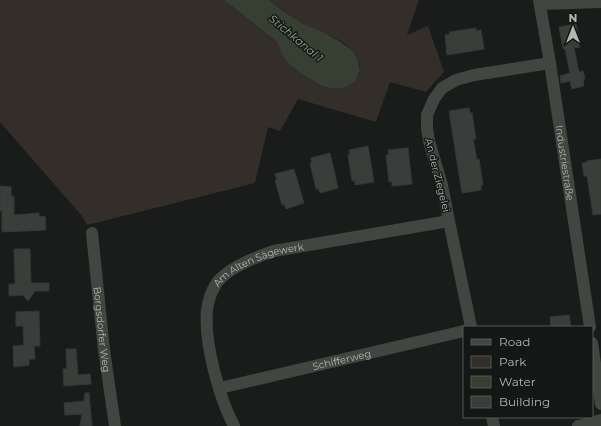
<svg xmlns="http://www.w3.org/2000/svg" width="601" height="426" viewBox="0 0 601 426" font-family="Montserrat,sans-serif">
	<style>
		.green { fill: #332e2a }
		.water { fill: #363f31 }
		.building { fill: #3a3e3b; stroke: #343835 }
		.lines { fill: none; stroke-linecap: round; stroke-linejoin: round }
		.minor { stroke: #414641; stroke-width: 12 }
		.labels { text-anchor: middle; stroke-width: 3; stroke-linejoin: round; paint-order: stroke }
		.street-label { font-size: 10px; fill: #afbaae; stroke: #151716 }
		.water-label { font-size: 11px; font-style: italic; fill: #95b289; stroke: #151716 }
	</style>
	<rect width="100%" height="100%" fill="#1a1c1b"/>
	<path class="green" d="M0 0H224L277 42 291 66 299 72 320 85 333 89 356 81C358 77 360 73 360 69 361 50 337 38 322 32 316 29 308 27 302 24 290 17 280 8 269 0H419L407 35 428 26 444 72 426 92 390 82 376 122 298 99 280 131 268 127 255 183 87 225 82 216 0 122Z"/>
	<path class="water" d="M224 0H269L284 12 303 24 323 32 339 41 352 50 358 59 360 70 356 81 346 87 333 89 320 85 299 72 291 66 284 58 277 42Z"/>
	<path class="building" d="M576 24 580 47 574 48 579 72 583 71 585 79H583L584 86 572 89 570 81 561 83 560 76 570 73 565 49H563L559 27Z
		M476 28V31L481 30 484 49 447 55 445 35 450 34 449 32Z
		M469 108 470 113H472L476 139H473L477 160 479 159 483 185H481V190L462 193 449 111Z
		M368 146 374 182 355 185V180L352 181 348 155H350L349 150Z
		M408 148 412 184 392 186V181L389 182 386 155H389L388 150Z
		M330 153 338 188 320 193 318 188 316 189 310 163H312L311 158Z
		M601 159V214L593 215 587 176H584L582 163 587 162V161Z
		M294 169 304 203 286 209 284 204 282 205 275 180 277 179 275 174Z
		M0 186 11 187V196H14V215L39 213V217L45 216 46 230 2 232V211H0Z
		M14 249H30L31 283H49V291H35L28 301 23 295 9 296V284H15Z
		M39 311 40 346H34L35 359H29V365L14 367 13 346 24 345 23 326H16V312Z
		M569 315 571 327H551L550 317Z
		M66 349H76L78 375 90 374 91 384 64 386 63 369H67Z
		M85 393H89L92 426H80L82 414 65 415 64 403 84 401Z"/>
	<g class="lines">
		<g class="minor">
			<path id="s1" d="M539 0 550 63 590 327"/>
			<path d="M540 4 601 2"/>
			<path id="s2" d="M92 233 104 350 115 426"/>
			<path d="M471 327 449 221 442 185 429 141 427 128V115L434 99 442 88 456 80 474 75 550 63"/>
			<path d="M592 343 601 404"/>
			<path id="s3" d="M220 388 464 331"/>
			<path d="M492 417 494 426"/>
			<path id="s4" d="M234 426C219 397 204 343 207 310 208 301 211 292 216 284 227 268 256 257 274 251L449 221"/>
			<path d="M578 426 601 420"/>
		</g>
	</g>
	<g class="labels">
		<g class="street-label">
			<text dy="4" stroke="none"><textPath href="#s1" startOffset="165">Industriestraße</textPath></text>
			<text transform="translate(438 175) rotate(76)" y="4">An der Ziegelei</text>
			<text dy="4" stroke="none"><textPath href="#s4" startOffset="196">Am Alten Sägewerk</textPath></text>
			<text dy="4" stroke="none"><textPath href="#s2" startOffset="97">Borgsdorfer Weg</textPath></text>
			<text dy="4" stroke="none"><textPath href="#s3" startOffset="125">Schifferweg</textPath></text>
		</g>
		<g class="water-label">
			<text transform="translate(296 38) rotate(40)" y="4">Stichkanal 1</text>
		</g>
	</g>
	<rect x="463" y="326" width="130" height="92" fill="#151716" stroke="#535853"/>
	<rect x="471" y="339" width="20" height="6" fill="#414641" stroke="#535853"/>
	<text x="499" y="346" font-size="12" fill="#afbaae">Road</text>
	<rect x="471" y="356" width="20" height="12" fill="#332e2a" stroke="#535853"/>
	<text x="499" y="366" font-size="12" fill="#afbaae">Park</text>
	<rect x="471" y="376" width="20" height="12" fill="#363f31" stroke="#535853"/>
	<text x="499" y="386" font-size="12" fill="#afbaae">Water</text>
	<rect x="471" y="396" width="20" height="12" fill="#3a3e3b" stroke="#535853"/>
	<text x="499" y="406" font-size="12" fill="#afbaae">Building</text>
	<g transform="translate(573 28)" stroke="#151716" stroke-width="3" paint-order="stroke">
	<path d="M0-3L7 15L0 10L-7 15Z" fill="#afbaae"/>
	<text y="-6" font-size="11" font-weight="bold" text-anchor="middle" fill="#afbaae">N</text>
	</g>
</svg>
